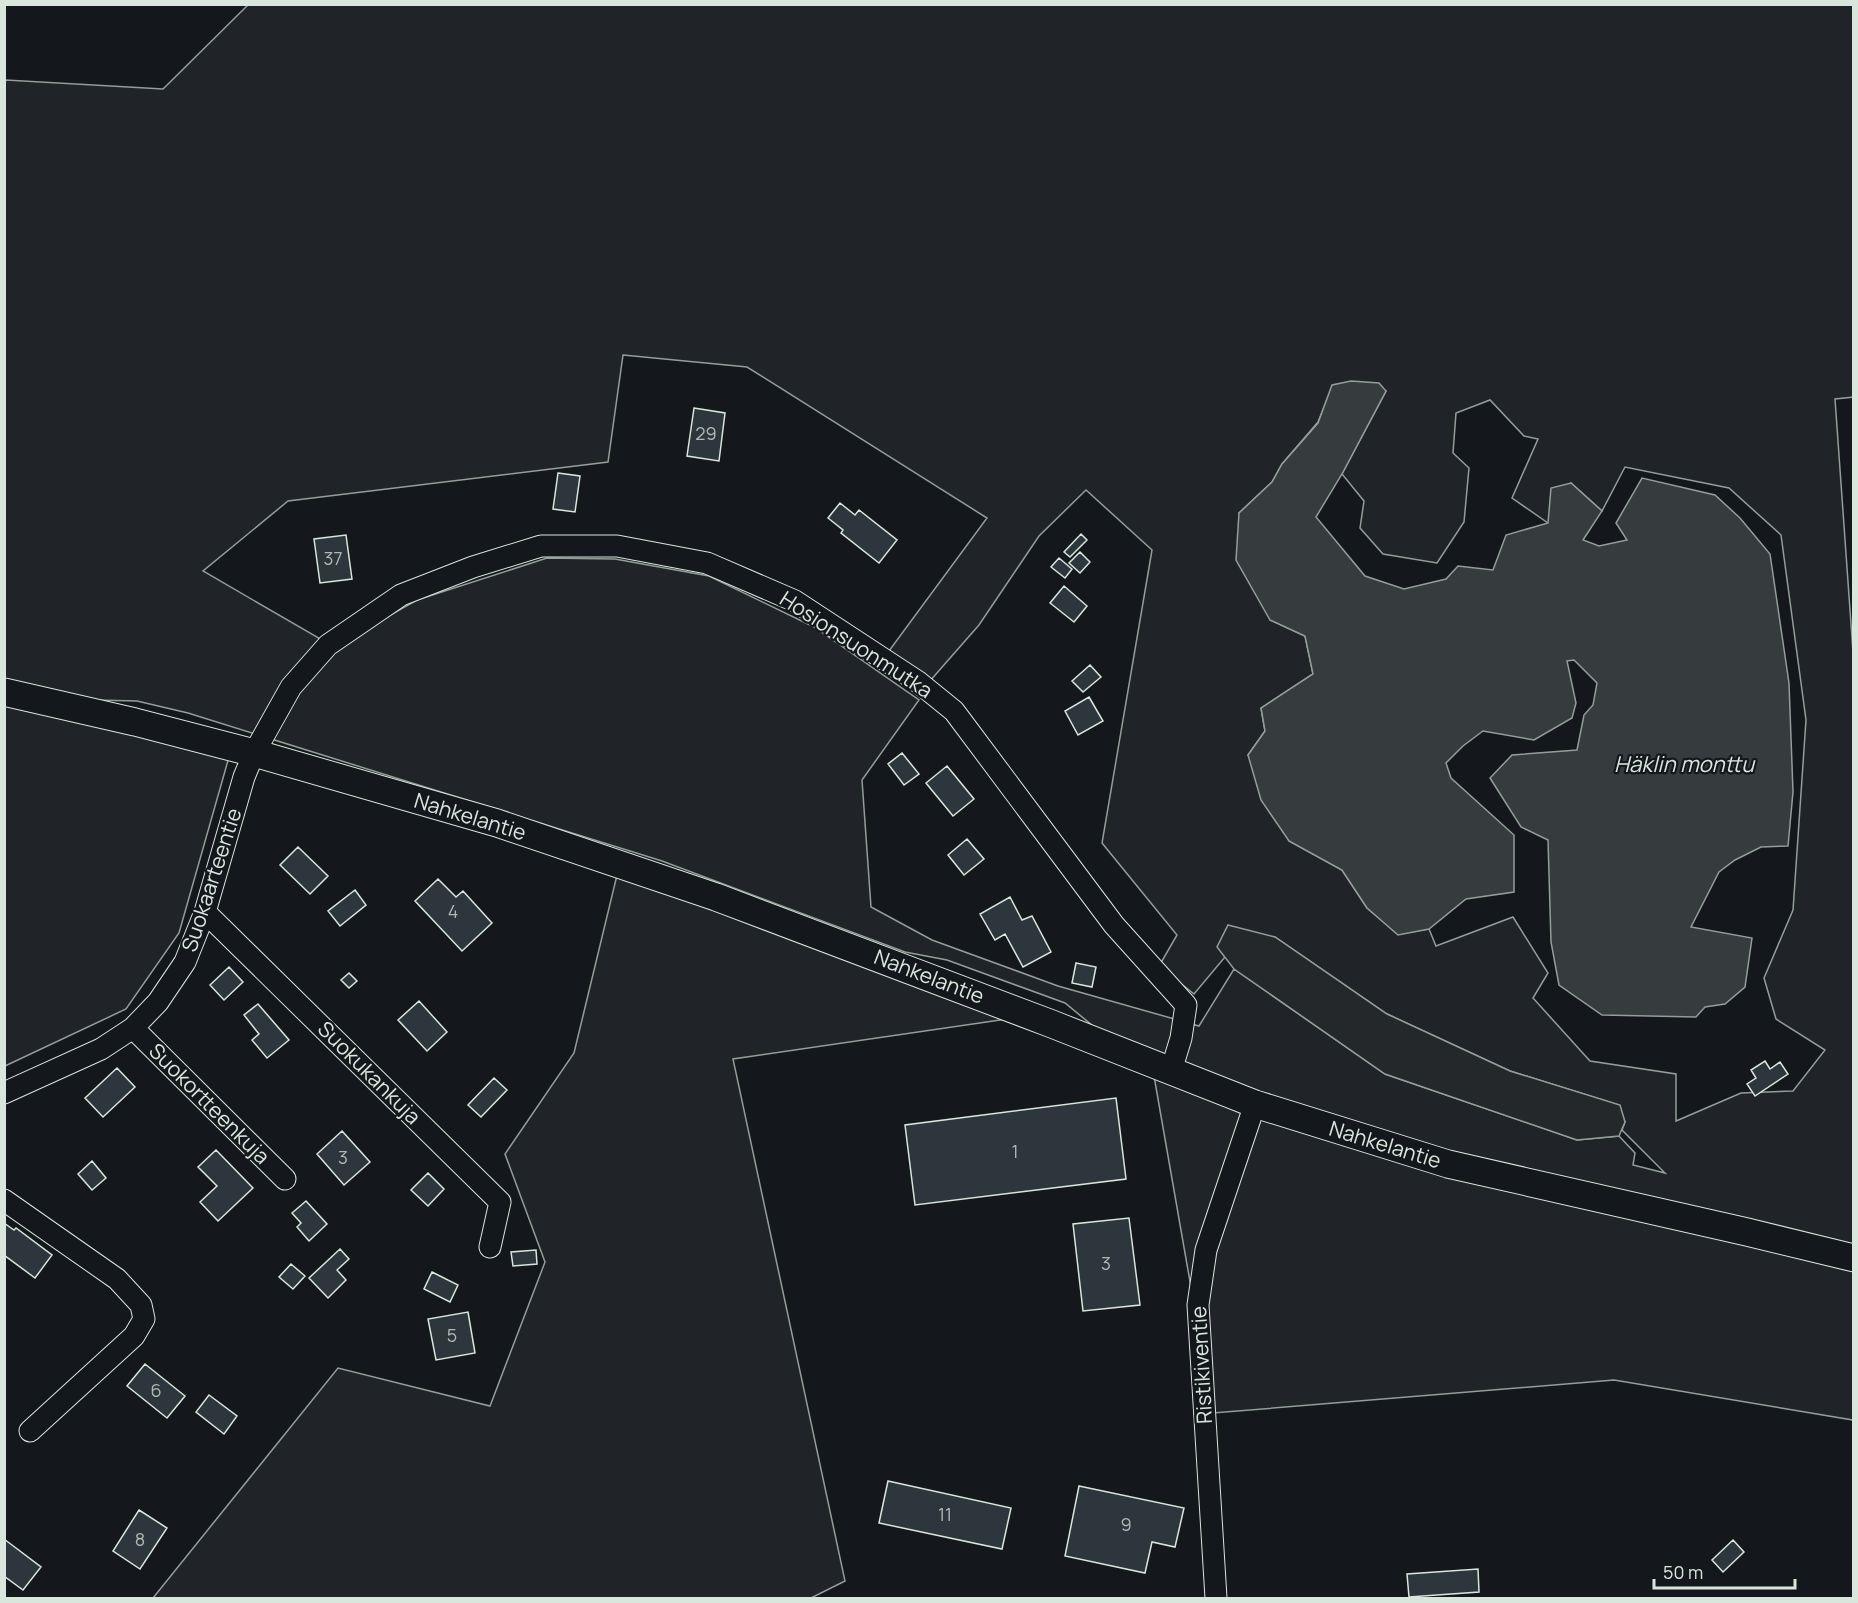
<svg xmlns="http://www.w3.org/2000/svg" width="1858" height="1603" viewBox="0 0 1858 1603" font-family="Manrope,sans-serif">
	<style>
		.green { fill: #202428; stroke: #939e99; stroke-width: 1.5; fill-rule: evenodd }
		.parking { fill: #24282b; stroke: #939e99; stroke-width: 1.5 }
		.water { fill: #363b3e; stroke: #939e99; stroke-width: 1.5 }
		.building { fill: #2c363c; stroke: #d8e6dc; stroke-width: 1.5 }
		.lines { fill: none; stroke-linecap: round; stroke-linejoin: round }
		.minor-casing { stroke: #d8e6dc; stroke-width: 23 }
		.major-casing { stroke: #d8e6dc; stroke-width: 29 }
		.minor { stroke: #14181c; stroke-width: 21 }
		.major { stroke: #14181c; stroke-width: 27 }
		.labels { text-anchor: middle; stroke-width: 4.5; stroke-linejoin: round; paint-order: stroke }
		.number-label { font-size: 18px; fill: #adbab4 }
		.street-label { font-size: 21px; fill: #d8e6dc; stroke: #14181c }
		.water-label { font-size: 22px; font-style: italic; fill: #d8e6dc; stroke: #14181c }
	</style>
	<rect width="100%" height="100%" fill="#14181c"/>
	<path class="green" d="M249 4 1853 5 1854 397 1835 399 1854 666 1853 1420 1614 1380 1213 1413 1154 1076 1065 1003 947 960 905 952 662 861 188 713 137 701 95 700 5 680 4 86 6 80 163 89ZM623 355 747 367 987 518 886 655 929 682 979 625 1039 536 1086 490 1152 550 1102 843 1177 935 1159 966 1194 994 1225 957 1218 947 1275 937 1387 1014 1510 1071 1619 1105 1625 1122 1622 1130 1665 1173 1633 1165 1635 1153 1619 1136 1577 1140 1385 1074 1234 969 1199 1026 1058 986 932 940 871 907 862 780 919 700 814 627 709 576 615 559 547 558 417 600 334 647 203 571 288 501 608 462ZM1333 385 1386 391 1342 474 1364 501 1360 528 1383 554 1437 563 1464 522 1469 468 1453 453 1456 413 1490 400 1524 436 1538 439 1512 498 1548 523 1571 483 1602 511 1625 467 1729 488 1781 535 1806 720 1793 910 1764 978 1776 1019 1825 1050 1793 1091 1741 1093 1676 1121V1074L1590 1061 1533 998 1548 973 1513 917 1436 946 1429 929 1398 934 1367 908 1342 870 1289 841 1248 755 1265 731 1261 708 1313 674 1305 636 1270 620 1239 513 1272 482 1282 464 1318 422Z
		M5 705 229 757 179 933 126 1009 5 1066Z
		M617 875 1007 1019 733 1059 845 1581 811 1598H153L338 1368 490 1406 545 1262 505 1154 574 1053Z"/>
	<path class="parking" d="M1228 925 1275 937 1387 1014 1510 1071 1620 1105 1625 1122 1619 1136 1577 1140 1385 1074 1234 969 1217 947Z"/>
	<path class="water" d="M1351 381 1379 383 1386 391 1342 474 1316 517 1365 576 1404 589 1446 579 1458 566 1493 570 1506 535 1548 523 1551 488 1571 483 1602 511 1583 540 1599 546 1627 540 1616 523 1642 478 1715 495 1740 518 1770 554 1789 683 1793 792 1788 846 1761 847 1735 860 1719 872 1691 927 1752 938 1745 987 1725 1004 1705 1007 1696 1017 1602 1015 1559 985 1551 942 1548 840 1521 827 1490 778 1512 755 1577 750 1584 715 1593 705 1597 683 1574 660 1567 661 1576 703 1572 718 1534 740 1483 731 1463 746 1446 763 1451 778 1514 835V892L1466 899 1429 929 1398 935 1367 908 1342 870 1289 841 1261 800 1248 755 1265 731 1261 708 1313 674 1305 636 1270 620 1236 560 1239 513 1272 482 1282 464 1318 423 1332 385Z"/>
	<path class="building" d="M694 408 725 413 719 461 687 456Z
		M558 473 580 476 575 512 553 509Z
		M840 503 855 515 859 510 897 540 879 563 841 533 843 530 828 518Z
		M1081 534 1087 540 1070 557 1064 552Z
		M346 535 352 579 320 583 314 539Z
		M1080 552 1090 562 1080 573 1069 563Z
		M1059 558 1072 569 1065 578 1051 567Z
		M1064 586 1087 606 1074 622 1050 603Z
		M1090 665 1101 677 1083 692 1072 681Z
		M1089 697 1103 721 1078 735 1065 711Z
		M902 753 919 774 904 785 888 764Z
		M947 766 974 799 953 816 926 783Z
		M967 839 984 859 964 875 948 855Z
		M298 847 328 876 310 894 280 865Z
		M438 879 456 897 463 891 492 923 462 951 415 901Z
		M355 890 366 905 340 926 328 911Z
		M1010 897 1022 920 1032 916 1051 952 1023 967 1005 934 995 940 980 914Z
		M1076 963 1096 967 1092 987 1072 983Z
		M229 967 243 982 224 1000 210 985Z
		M349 973 357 981 349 988 341 980Z
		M419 1001 447 1032 427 1051 398 1020Z
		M258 1004 289 1040 267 1058 252 1040 259 1034 244 1015Z
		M1765 1061 1770 1069 1780 1062 1788 1074 1755 1096 1747 1084 1756 1078 1751 1070Z
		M117 1068 135 1087 103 1117 85 1098Z
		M494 1078 507 1090 481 1117 468 1105Z
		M1116 1098 1126 1179 915 1205 905 1125Z
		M342 1131 370 1162 344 1185 317 1154Z
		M216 1150 253 1188 218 1221 200 1202 217 1186 198 1167Z
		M92 1161 106 1178 92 1190 78 1174Z
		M428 1173 444 1189 428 1206 411 1190Z
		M306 1201 327 1224 309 1241 297 1227 301 1223 292 1213Z
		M1129 1218 1140 1305 1083 1311 1073 1224Z
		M4 1223 14 1230 16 1228 52 1255 35 1278 4 1255Z
		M340 1249 349 1259 337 1270 346 1280 328 1298 309 1278Z
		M536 1250 537 1264 513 1266 511 1252Z
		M291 1264 305 1276 293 1289 279 1277Z
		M432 1272 458 1285 450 1302 424 1289Z
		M468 1312 475 1353 436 1360 428 1319Z
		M145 1364 185 1396 167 1418 127 1386Z
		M209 1395 237 1416 224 1434 196 1412Z
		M888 1481 1011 1508 1002 1549 879 1523Z
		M1079 1486 1184 1508 1175 1547 1152 1542 1145 1573 1065 1556Z
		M139 1510 167 1528 140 1569 113 1551Z
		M4 1539 41 1567 23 1590 4 1576Z
		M1733 1540 1744 1552 1723 1572 1712 1560Z
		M1478 1569 1479 1592 1409 1597 1407 1574Z"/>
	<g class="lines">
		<g class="minor-casing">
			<path id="minor" d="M205 912 500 1202 490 1247
				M133 1028 285 1179
				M4 1093 101 1049 133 1028 158 1002 185 962 205 912 244 777 254 753 291 687 328 645 401 595 473 567 541 546H617L707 563 795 601 917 681 954 711 1114 925 1186 1005 1181 1038 1171 1071
				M4 1200 117 1279 141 1305 144 1319 134 1336 30 1431
				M1216 1598 1198 1305 1206 1250 1255 1104"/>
		</g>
		<g class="major-casing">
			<path id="major" d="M4 692 135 722 254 753 497 823 716 897 1052 1024 1255 1104 1448 1164 1747 1232 1854 1258"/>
		</g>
		<use href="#minor" class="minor"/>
		<use href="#major" class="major"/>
	</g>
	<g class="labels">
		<g class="number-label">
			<text x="706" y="440">29</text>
			<text x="333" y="565">37</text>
			<text x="453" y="918">4</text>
			<text x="1015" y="1158">1</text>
			<text x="343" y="1164">3</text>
			<text x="1106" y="1270">3</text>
			<text x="452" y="1342">5</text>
			<text x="156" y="1397">6</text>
			<text x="945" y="1521">11</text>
			<text x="1126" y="1531">9</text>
			<text x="140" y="1546">8</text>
		</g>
		<g class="street-label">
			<text transform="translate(856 645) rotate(33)" y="7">Hosionsuonmutka</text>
			<text transform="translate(470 817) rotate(17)" y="7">Nahkelantie</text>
			<text transform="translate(212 880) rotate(-72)" y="7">Suokaarteentie</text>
			<text transform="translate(929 977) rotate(21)" y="7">Nahkelantie</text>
			<text transform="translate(369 1073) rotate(45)" y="7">Suokukankuja</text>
			<text transform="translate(209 1104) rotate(45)" y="7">Suokortteenkuja</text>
			<text transform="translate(1385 1145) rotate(17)" y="7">Nahkelantie</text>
			<text transform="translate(1202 1365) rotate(-93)" y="7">Ristikiventie</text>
		</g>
		<g class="water-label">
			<text x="1684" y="772">Häklin monttu</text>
		</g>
	</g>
	<rect width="1858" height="1603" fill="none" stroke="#d8e6dc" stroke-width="12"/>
	<path d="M1654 1579v9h141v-9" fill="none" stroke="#d8e6dc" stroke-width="3"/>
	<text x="1663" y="1579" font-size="18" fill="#d8e6dc" stroke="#14181c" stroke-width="4.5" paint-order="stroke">50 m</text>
</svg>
